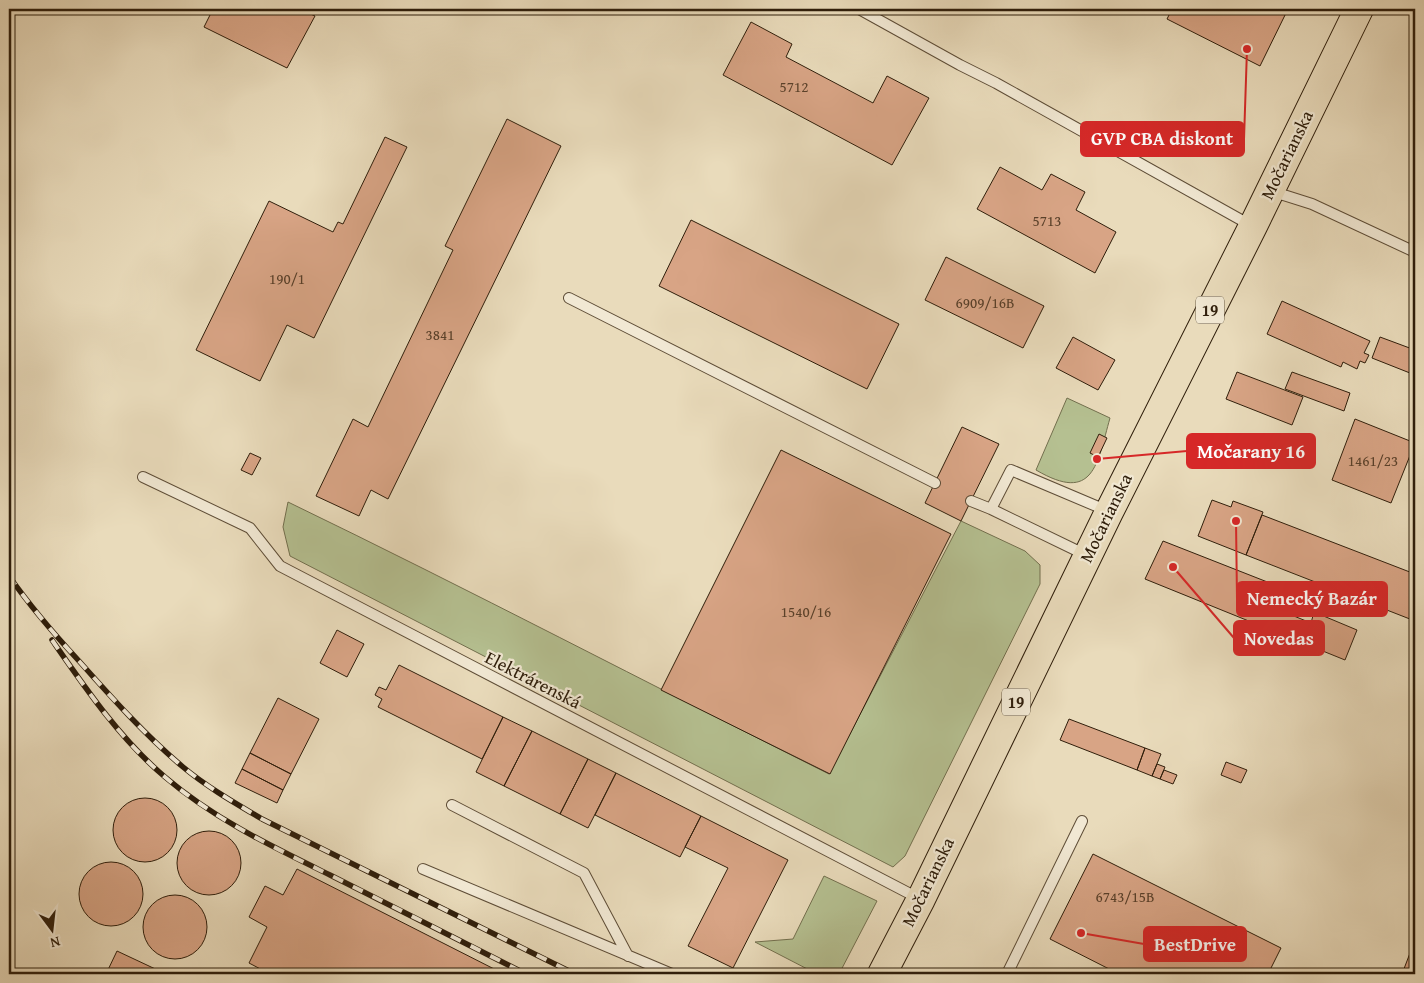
<svg xmlns="http://www.w3.org/2000/svg" width="1424" height="983" viewBox="0 0 1424 983" font-family="'Gentium Book Plus',serif">
	<style>
		.green { fill: #b5c091; stroke: #726f4e }
		.building { fill: #d8a485; stroke: #2f1e0b }
		.lines { fill: none; stroke-linecap: round; stroke-linejoin: round }
		.lane-casing { stroke: #5e4d37; stroke-width: 12 }
		.primary-casing { stroke: #2f1e0b; stroke-width: 30 }
		.lane { stroke: #f1e8d3; stroke-width: 10 }
		.primary { stroke: #e9dbbb; stroke-width: 28 }
		.rail-casing { stroke: #2f1e0b; stroke-width: 5.5 }
		.rail { stroke: #f1e8d3; stroke-width: 4; stroke-dasharray: 11; stroke-linecap: butt }
		.labels { text-anchor: middle; stroke-width: 4.5; stroke-linejoin: round; paint-order: stroke }
		.number-label { font-size: 15px; fill: #59402a }
		.shield { fill: #f1e8d3; stroke: #695b47; stroke-width: 1 }
		.shield-label { font-size: 16px; font-weight: bold; fill: #2f1e0b }
		.street-label { font-size: 18px; fill: #2f1e0b; stroke: #f1e8d3 }
		.leader { fill: none; stroke: #d62828; stroke-width: 2 }
		.callout-dot { fill: #d62828; stroke: #f1e8d3; stroke-width: 2 }
		.callout { fill: #d62828; stroke: #d62828; stroke-width: 2 }
		.callout-label { font-size: 19px; text-anchor: middle; font-weight: bold; fill: #fff }
	</style>
	<rect width="100%" height="100%" fill="#e9dbbb"/>
	<filter id="stains"><feTurbulence type="fractalNoise" baseFrequency=".004" numOctaves="4"/><feColorMatrix values="0 0 0 0 .2 0 0 0 0 .09 0 0 0 0 .02 0 0 0 .5 -.17"/></filter>
	<radialGradient id="worn" r=".72"><stop offset=".6" stop-color="#630" stop-opacity="0"/><stop offset="1" stop-color="#630" stop-opacity=".3"/></radialGradient>
	<path class="green" d="M1067 398 1110 418C1097 464 1094 504 1036 470Z
		M288 502C470 590 649 684 829 774L961 521 1025 551 1040 565V584L905 856 893 867 290 556 283 527Z
		M824 876 877 901 839 974H817L755 942 793 939Z"/>
	<path class="building" d="M213 9H300L315 16 287 68 204 27Z
		M1172 9H1288L1260 66 1167 19Z
		M751 22 792 44 786 57 873 103 887 76 929 98 892 165 723 75Z
		M507 119 561 146 388 499 371 490 359 516 316 496 353 419 368 427 453 250 445 246Z
		M385 137 407 147 314 338 287 325 260 381 196 350 269 201 333 232 338 222 343 224Z
		M1000 167 1042 190 1051 174 1085 192 1076 210 1116 232 1095 273 977 209Z
		M691 220 899 324 867 389 659 286Z
		M946 257 1044 306 1023 348 925 300Z
		M1282 301 1370 341 1364 353 1369 355 1365 363 1360 361 1357 369 1343 362 1341 367 1267 334Z
		M1073 337 1115 360 1098 390 1056 368Z
		M1380 337 1415 350V375L1372 358Z
		M1237 372 1303 397 1292 425 1226 399Z
		M1292 372 1350 393 1344 411 1285 389Z
		M1355 419 1415 443 1391 503 1332 480Z
		M962 427 999 444 961 521 925 503Z
		M1099 434 1107 438 1098 457 1090 453Z
		M781 450 951 534 830 774 661 690Z
		M250 453 261 458 252 475 241 470Z
		M1212 500 1231 507 1233 501 1263 512 1246 555 1198 536Z
		M1262 515 1415 574V621L1246 555Z
		M1163 541 1275 585 1267 605 1311 623 1314 612 1357 630 1345 660 1145 579Z
		M337 630 364 644 347 677 320 663Z
		M399 665 503 717 482 759 378 707 382 699 375 695 379 687 386 690Z
		M278 698 319 719 291 774 250 753Z
		M503 717 532 731 504 786 476 772Z
		M1069 719 1145 748 1137 770 1060 740Z
		M532 731 588 759 560 814 504 786Z
		M1145 748 1161 754 1152 776 1137 770Z
		M250 753 291 774 283 790 242 769Z
		M588 759 616 773 588 828 560 814Z
		M1226 762 1247 770 1241 783 1221 775Z
		M1157 764 1165 767 1160 779 1152 776Z
		M242 769 283 790 277 803 235 783Z
		M1164 770 1177 775 1173 784 1160 779Z
		M616 773 701 816 680 857 595 815Z
		M113 830a32 32 0 1 1 64 0a32 32 0 1 1-64 0Z
		M701 816 788 860 733 968 688 946 728 868 685 847Z
		M177 863a32 32 0 1 1 64 0a32 32 0 1 1-64 0Z
		M1093 854 1281 948 1268 974H1119L1050 939Z
		M79 894a32 32 0 1 1 64 0a32 32 0 1 1-64 0Z
		M297 869 504 974H270L249 963 267 927 249 917 265 886 283 895Z
		M143 927a32 32 0 1 1 64 0a32 32 0 1 1-64 0Z
		M1415 940V974H1402Z
		M117 951 166 974H106Z"/>
	<g class="lines">
		<g class="lane-casing">
			<path id="lane" d="M859 9 960 65 996 83 1252 226
				M1271 191 1312 204 1415 252
				M569 298 935 483
				M143 477 250 528 280 566 920 899
				M971 501 991 509
				M1086 555 991 509 1011 470 1108 511
				M452 805 584 873 628 956
				M423 869 672 974
				M1007 974 1082 821"/>
		</g>
		<g class="primary-casing">
			<path id="primary" d="M882 974 921 899 1109 512 1253 226 1359 9"/>
		</g>
		<use href="#lane" class="lane"/>
		<use href="#primary" class="primary"/>
		<g class="rail-casing">
			<path id="rail" d="M9 576C30 606 54 634 79 661 112 698 145 735 183 767 207 787 235 803 262 819L575 974
				M52 640C86 689 120 739 165 777 214 819 273 847 330 875 396 908 461 941 526 974"/>
		</g>
		<use href="#rail" class="rail"/>
	</g>
	<g class="labels">
		<g class="number-label">
			<text x="794" y="92">5712</text>
			<text x="1047" y="226">5713</text>
			<text x="287" y="284">190/1</text>
			<text x="985" y="308">6909/16B</text>
			<text x="440" y="340">3841</text>
			<text x="1373" y="466">1461/23</text>
			<text x="806" y="617">1540/16</text>
			<text x="1125" y="902">6743/15B</text>
		</g>
		<g class="shield">
			<rect x="1196" y="296.5" width="28" height="27" rx="4"/>
			<rect x="1002" y="688.5" width="28" height="27" rx="4"/>
		</g>
		<g class="shield-label">
			<text x="1210" y="316">19</text>
			<text x="1016" y="708">19</text>
		</g>
		<g class="street-label">
			<text transform="translate(1287 155) rotate(-64)" y="6">Močarianska</text>
			<text transform="translate(1106 518) rotate(-64)" y="6">Močarianska</text>
			<text transform="translate(533 680) rotate(27)" y="6">Elektrárenská</text>
			<text transform="translate(928 882) rotate(-64)" y="6">Močarianska</text>
		</g>
	</g>
	<path class="leader" d="M1247 49L1244 139M1097 459L1187 451M1236 521L1237 599M1173 567L1234 638M1081 933L1144 944"/>
	<g class="callout-dot">
		<circle cx="1247" cy="49" r="5"/>
		<circle cx="1097" cy="459" r="5"/>
		<circle cx="1236" cy="521" r="5"/>
		<circle cx="1173" cy="567" r="5"/>
		<circle cx="1081" cy="933" r="5"/>
	</g>
	<g class="callout">
		<rect x="1081" y="122" width="163" height="34" rx="5"/>
		<rect x="1187" y="434" width="128" height="34" rx="5"/>
		<rect x="1237" y="582" width="150" height="34" rx="5"/>
		<rect x="1234" y="621" width="90" height="34" rx="5"/>
		<rect x="1144" y="927" width="102" height="34" rx="5"/>
	</g>
	<g class="callout-label">
		<text x="1162" y="145">GVP CBA diskont</text>
		<text x="1251" y="458">Močarany 16</text>
		<text x="1312" y="605">Nemecký Bazár</text>
		<text x="1279" y="645">Novedas</text>
		<text x="1195" y="951">BestDrive</text>
	</g>
	<rect width="1424" height="983" fill="none" stroke="#e9dbbb" stroke-width="30"/>
	<rect x="10" y="10" width="1404" height="963" fill="none" stroke="#2f1e0b" stroke-width="2.5"/>
	<rect x="15" y="15" width="1394" height="953" fill="none" stroke="#2f1e0b"/>
	<g transform="translate(52 930) rotate(165)" stroke="#f1e8d3" stroke-width="4" paint-order="stroke">
	<path d="M0-4L9 19L0 12L-9 19Z" fill="#2f1e0b"/>
	<text y="-8" font-size="14" font-weight="bold" text-anchor="middle" fill="#2f1e0b">N</text>
	</g>
	<rect width="100%" height="100%" filter="url(#stains)"/>
	<rect width="100%" height="100%" fill="url(#worn)"/>
</svg>
